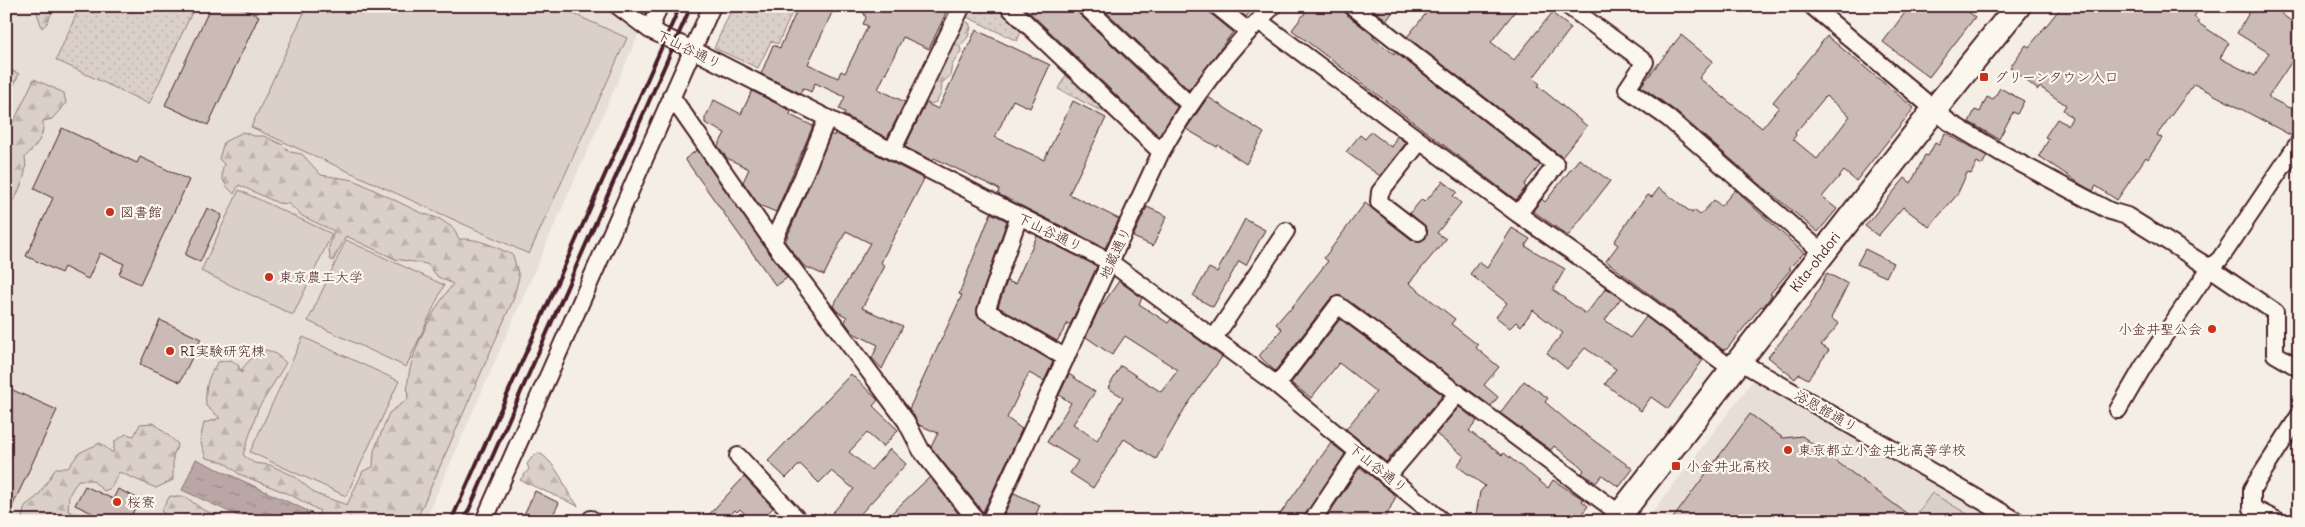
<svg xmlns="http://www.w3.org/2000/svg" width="2305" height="527" viewBox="0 0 2305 527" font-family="Delius,'Klee One',sans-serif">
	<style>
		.built { fill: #e7dfd6 }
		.green { fill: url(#green-dots); stroke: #92787a }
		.forest { fill: url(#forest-firs); stroke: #92787a }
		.pitch { fill: #dbd0c9; stroke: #92787a }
		.water { fill: url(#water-ripples); stroke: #8d7174 }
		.building { fill: #cabbb6; stroke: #4a1f2b; fill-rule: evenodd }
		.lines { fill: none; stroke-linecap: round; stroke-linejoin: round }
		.street-casing { stroke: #4a1f2b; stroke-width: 20 }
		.secondary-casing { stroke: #4a1f2b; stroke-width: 28 }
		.street { stroke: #fbf7ec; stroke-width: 16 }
		.secondary { stroke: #fbf7ec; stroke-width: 24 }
		.rail { stroke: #4a1f2b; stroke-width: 4 }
		.poi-dot { fill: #c8321e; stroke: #fbf7ec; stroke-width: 2 }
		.labels { text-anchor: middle; stroke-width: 4.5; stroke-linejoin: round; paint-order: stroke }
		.street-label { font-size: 14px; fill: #4a1f2b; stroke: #fbf7ec }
		.poi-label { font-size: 14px; fill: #4a1f2b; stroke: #fbf7ec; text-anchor: start }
	</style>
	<defs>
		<pattern id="green-dots" width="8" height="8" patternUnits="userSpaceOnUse" patternTransform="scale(1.25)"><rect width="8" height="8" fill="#dbd0c9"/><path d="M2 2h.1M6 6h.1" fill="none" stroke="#bdb2ad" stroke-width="1.8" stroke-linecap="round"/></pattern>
		<pattern id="forest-firs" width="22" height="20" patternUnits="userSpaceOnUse" patternTransform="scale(1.25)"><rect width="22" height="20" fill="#dbd0c9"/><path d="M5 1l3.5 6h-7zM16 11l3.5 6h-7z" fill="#bdb2ad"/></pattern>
		<pattern id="water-ripples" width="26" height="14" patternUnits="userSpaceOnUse" patternTransform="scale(1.25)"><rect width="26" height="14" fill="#baa7a5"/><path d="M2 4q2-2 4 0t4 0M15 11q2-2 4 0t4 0" fill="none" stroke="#998787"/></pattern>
	</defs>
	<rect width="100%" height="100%" fill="#f4eee4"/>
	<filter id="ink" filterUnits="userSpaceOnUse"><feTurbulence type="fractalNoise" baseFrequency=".02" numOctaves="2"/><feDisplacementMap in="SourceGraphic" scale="10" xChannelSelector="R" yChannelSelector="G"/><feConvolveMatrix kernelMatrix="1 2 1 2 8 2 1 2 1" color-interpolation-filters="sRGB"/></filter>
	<g filter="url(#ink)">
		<path class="built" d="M6 6H606L639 33 425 521H6Z
			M1754 379 1999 521H1646Z"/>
		<path class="green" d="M80 6H195L149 104 56 60Z
			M733 6H795L778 44 771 41 758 68 714 48Z
			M969 6H995L1022 30 1017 41 965 16Z
			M6 68 19 74 6 102Z
			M1066 75 1109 111 1107 114 1058 89Z"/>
		<path class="forest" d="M35 6H55L47 23 42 28Z
			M963 21 969 23 971 28 968 37 960 46 961 51 952 65 950 76 942 83 941 94 936 102 930 104 926 101 924 96Z
			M34 79 64 93 66 103 52 119 43 121C45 137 35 147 25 157 28 173 21 185 15 199L6 204V138Z
			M243 132 254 136H264L283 145 290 152 302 154 321 175 354 180 419 212 440 219 453 228 459 239C480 238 495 247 513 255L519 277 513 300 416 521H314L320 511 291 495 239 474 224 462 206 458 200 440 204 423 220 418 206 406C205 388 207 377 218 362L231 360 238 365 242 373V369C259 349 265 342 286 363L258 409 243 455 254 463 270 465 294 476 316 494 347 505 363 471 373 467 374 451 389 413 408 399C403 363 431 312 453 284L438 277 427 264 395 259 346 236 333 261 330 259 329 247 334 231 302 216 289 204 278 203 239 185 234 194C224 184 219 178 224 164L219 159 224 142Z
			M154 423 178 444 173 456V480L156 488 119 472 111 488 104 491 92 480H78L69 495 68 511 81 516 85 521H21L25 506 38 496 56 468H68L79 453 100 443 113 453 115 441 126 434 134 436 140 424Z
			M539 453C551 459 562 478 567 490 569 495 575 501 578 506L520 480 529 469 527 464 533 456Z
			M170 496 186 497 203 510 232 521H173L161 511Z"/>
		<path class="pitch" d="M307 6H556L627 38 529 254 251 127Z
			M239 190 332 234 293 315 201 271Z
			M346 240 444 285 406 367 308 321Z
			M303 337 399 381 346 496 250 452Z
			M1932 493 1979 521H1912Z"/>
		<path class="water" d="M196 459 312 513 308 521H249L182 490Z"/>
		<path class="building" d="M211 6H237L259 16 208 125 165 105Z
			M799 6H835L808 64 838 78 841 71 845 73 868 26 863 24 866 18 861 6H933L946 13 929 49 903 37 878 89 905 102 887 138 844 115 845 112 839 109 845 97 815 83 811 92 803 88 800 93 761 74 773 45 780 48Z
			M1023 6H1075L1078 13 1177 107 1159 136Z
			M1100 6H1207L1211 14 1233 32 1189 90Z
			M1233 6H1255L1246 17Z
			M1310 6H1342L1346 14 1374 36 1373 38 1394 54 1395 52 1540 165 1524 185 1526 187 1516 200 1292 30Z
			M1369 6H1397L1387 20Z
			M1432 6H1519L1491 42 1514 60 1552 13 1571 28 1533 78 1540 84 1538 86 1587 126 1562 157 1407 37Z
			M1910 6H1961L1975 17 1929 77 1883 42Z
			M2062 6H2201L2194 17 2199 21 2198 23 2229 43 2220 58 2255 76 2269 53 2237 33 2253 6H2271L2299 27V66L2292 61 2268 97 2299 113V132L2292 136 2194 84 2157 135 2162 138 2148 159 2146 157 2117 200 2096 186 2093 191 2082 185 2039 156 2049 139 2045 137 2057 119 2068 125 2072 118 2063 110 2066 105 2040 87 2038 90 2010 67 2026 45 2029 47Z
			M976 30 1050 65 1030 108 1013 100 995 137 1044 160 1073 101 1106 118 1069 194 1119 219 1105 248 998 194 999 189 934 158 933 161 905 147 926 103 938 109Z
			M1681 35 1713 61 1699 78 1762 128 1779 107 1773 102 1827 36 1914 108 1856 181 1844 171 1822 197 1837 209 1818 232 1755 180 1674 110 1641 86ZM1826 96 1850 116 1817 159 1793 139 1796 135 1795 133Z
			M2000 88 2024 101 2017 114 2013 112 1999 139 1969 122 1975 110 1980 112 1987 97 1993 100Z
			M752 91 791 111 790 115 813 126 776 212 759 205 743 182 749 169 727 158 718 146 725 133 705 123V118L714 100 741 114Z
			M1208 97 1264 133 1246 164 1218 145 1217 147 1186 129Z
			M62 128 137 163 140 157 189 180 140 284 119 274 124 264 100 253 88 279 64 267 61 273 26 256 53 198 34 189Z
			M1371 132 1391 147 1397 136 1406 143 1380 176 1346 152 1360 135 1365 139Z
			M835 133 924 179 884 256 881 263 885 266 862 308 903 326 882 369 872 358 878 345 853 333 845 322 847 317 838 312 833 306 870 243 846 231 824 275 804 266 785 242 831 134 834 136Z
			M1945 133 1987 156 1982 165 1977 162 1971 174 1967 173 1957 195 1929 227 1903 207 1878 236 1865 226 1905 178 1911 183 1925 155 1928 156 1935 143 1939 145Z
			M697 150 787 278 776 286 685 159Z
			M1579 159 1610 181 1568 236 1533 211 1542 199 1545 202Z
			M1443 181 1457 192 1453 196 1461 203 1437 233 1446 239 1409 283 1455 319 1451 324 1478 345 1476 348 1499 367 1484 385 1498 397 1491 406 1340 295 1330 299 1275 371 1259 356 1282 329 1276 324 1288 310 1289 311 1328 261 1324 258 1365 203 1412 240 1421 241 1426 238 1427 229 1410 213 1422 199 1425 202Z
			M1659 188 1692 213 1694 210 1700 215 1714 200 1721 206 1735 190 1804 253 1789 268 1791 269 1770 294 1772 295 1763 307 1761 306 1727 349 1723 350 1606 261 1618 245 1614 242 1637 208 1648 195 1652 197Z
			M1147 207 1167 216 1153 246 1133 237Z
			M207 208 222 215 200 262 185 255Z
			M991 213 1007 221 977 308V316L1053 362 1044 381 1029 373 1007 418 1022 429 983 512 931 447 938 433 919 425 909 409 962 295 959 294Z
			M1245 219 1265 230 1246 265 1239 261 1213 307 1193 296 1209 268 1217 272Z
			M1512 228 1530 239 1525 246 1565 269 1553 290 1586 314 1606 288 1621 298 1605 320 1630 338 1646 317 1703 360 1668 409 1651 397 1641 411 1605 384 1616 369 1585 348 1567 369 1547 353 1563 333 1533 310 1521 326 1516 322 1510 328 1496 317 1507 303 1470 274 1479 262 1487 268Z
			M1037 236 1097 266 1070 325 1068 323 1057 341 998 307 1007 281 1015 284Z
			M1865 249 1893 263 1886 277 1857 264Z
			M1827 273 1848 284 1831 318 1839 324 1821 345 1829 350 1808 379 1799 374 1795 379 1768 357 1810 306Z
			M1119 281 1142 298 1139 304 1168 323 1171 319 1222 357 1185 408 1156 459 1124 439 1093 488 1070 473 1078 461 1047 442 1071 403 1059 395 1069 374 1095 392 1073 424 1097 440 1123 397 1108 388 1121 366 1161 392 1178 370 1125 336 1112 355 1086 337 1098 311Z
			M1340 319 1443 395 1386 462 1346 429 1376 392 1339 363 1311 398 1291 383Z
			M160 320 201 339 180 382 140 364Z
			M851 374 878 400 873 406 898 430 883 447 867 433 849 452 871 470 890 449 906 464 854 521H825L854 489 831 471 819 483 800 464 786 478 768 461Z
			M1524 381 1548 398 1545 402 1571 424 1633 469 1619 487 1602 475 1596 483 1582 473 1584 470 1579 465 1554 446 1551 450 1500 413Z
			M6 387 57 410 6 520Z
			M1459 407 1477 421 1469 431 1502 455 1504 453 1548 488 1553 480 1583 499 1582 501 1588 506 1577 521H1475L1480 492 1485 486 1457 466 1464 456 1436 434Z
			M1750 414 1783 438 1802 436 1917 521H1671Z
			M1331 443 1345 454 1302 521H1275Z
			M1360 467 1396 496 1384 521H1324Z
			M744 477 773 508 760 521H752L740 509 737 512 735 510 725 521H703Z
			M930 477 964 521H883Z
			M85 486 113 499 118 489 139 499 129 521H109L75 505Z
			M535 491 559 503 550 521H521Z
			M1014 493 1040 505 1033 521H1001Z"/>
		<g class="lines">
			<g class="street-casing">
				<path id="street" d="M618 6 650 30 693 50 1110 262 1277 385 1442 521
					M1008 6 1161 152
					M1085 6 1189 104
					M1217 6 1248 31
					M1352 6 1556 165 1518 214
					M1568 6 1645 62 1627 89 1668 118 1823 253
					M1812 6 1949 122 2001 153 2110 211 2127 216 2210 268 2275 312V354L2299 368
					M1259 21 1518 214 1618 284 1732 369
					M650 30 659 6
					M671 96 773 242 906 421 921 450 977 521
					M892 151 962 6
					M1019 216 986 311 1066 358
					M1418 232 1379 202 1380 192 1420 141
					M773 242 806 170 827 118
					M1214 338 1286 231
					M1739 361 2017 521
					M1277 385 1338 305 1620 514
					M2118 410 2143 367 2210 268 2220 259 2299 142
					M738 456 799 521
					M1387 477 1458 393
					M591 519 593 521
					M484 521 712 6
					M990 521 1161 152C1192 97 1229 50 1273 6
					M1312 521 1358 452
					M2278 521 2252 508V489L2299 416"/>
			</g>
			<g class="secondary-casing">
				<path id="secondary" d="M1615 521 1934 110 2018 6"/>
			</g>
			<use href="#street" class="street"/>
			<use href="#secondary" class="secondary"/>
			<path class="rail" d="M451 521 680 6
				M464 521 691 6"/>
		</g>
	</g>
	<g class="poi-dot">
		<rect x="1979" y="72" width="10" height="10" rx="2.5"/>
		<circle cx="110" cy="212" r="5"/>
		<circle cx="269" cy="277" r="5"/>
		<circle cx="2212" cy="329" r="5"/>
		<circle cx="170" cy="351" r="5"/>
		<circle cx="1788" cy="450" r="5"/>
		<rect x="1671" y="461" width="10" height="10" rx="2.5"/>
		<circle cx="117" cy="502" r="5"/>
	</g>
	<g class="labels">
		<g class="street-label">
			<text transform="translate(689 49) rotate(26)" y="5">下山谷通り</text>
			<text transform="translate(1050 232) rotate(26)" y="5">下山谷通り</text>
			<text transform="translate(1115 253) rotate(-65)" y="5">地蔵通り</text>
			<text transform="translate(1815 262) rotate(-52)" y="5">Kita-ohdori</text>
			<text transform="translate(1826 411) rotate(30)" y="5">浴恩館通り</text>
			<text transform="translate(1378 468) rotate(39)" y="5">下山谷通り</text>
		</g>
		<g class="poi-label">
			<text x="1994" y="82">グリーンタウン入口</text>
			<text x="120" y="217">図書館</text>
			<text x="279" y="282">東京農工大学</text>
			<text x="2202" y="334" text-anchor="end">小金井聖公会</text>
			<text x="180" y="356">RI実験研究棟</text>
			<text x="1798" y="455">東京都立小金井北高等学校</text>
			<text x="1686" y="471">小金井北高校</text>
			<text x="127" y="507">桜寮</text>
		</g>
	</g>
	<rect width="2305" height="527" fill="none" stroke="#fbf7ec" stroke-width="25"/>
	<rect x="12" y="12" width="2280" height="502" fill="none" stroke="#4a1f2b" stroke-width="2" filter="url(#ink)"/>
</svg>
